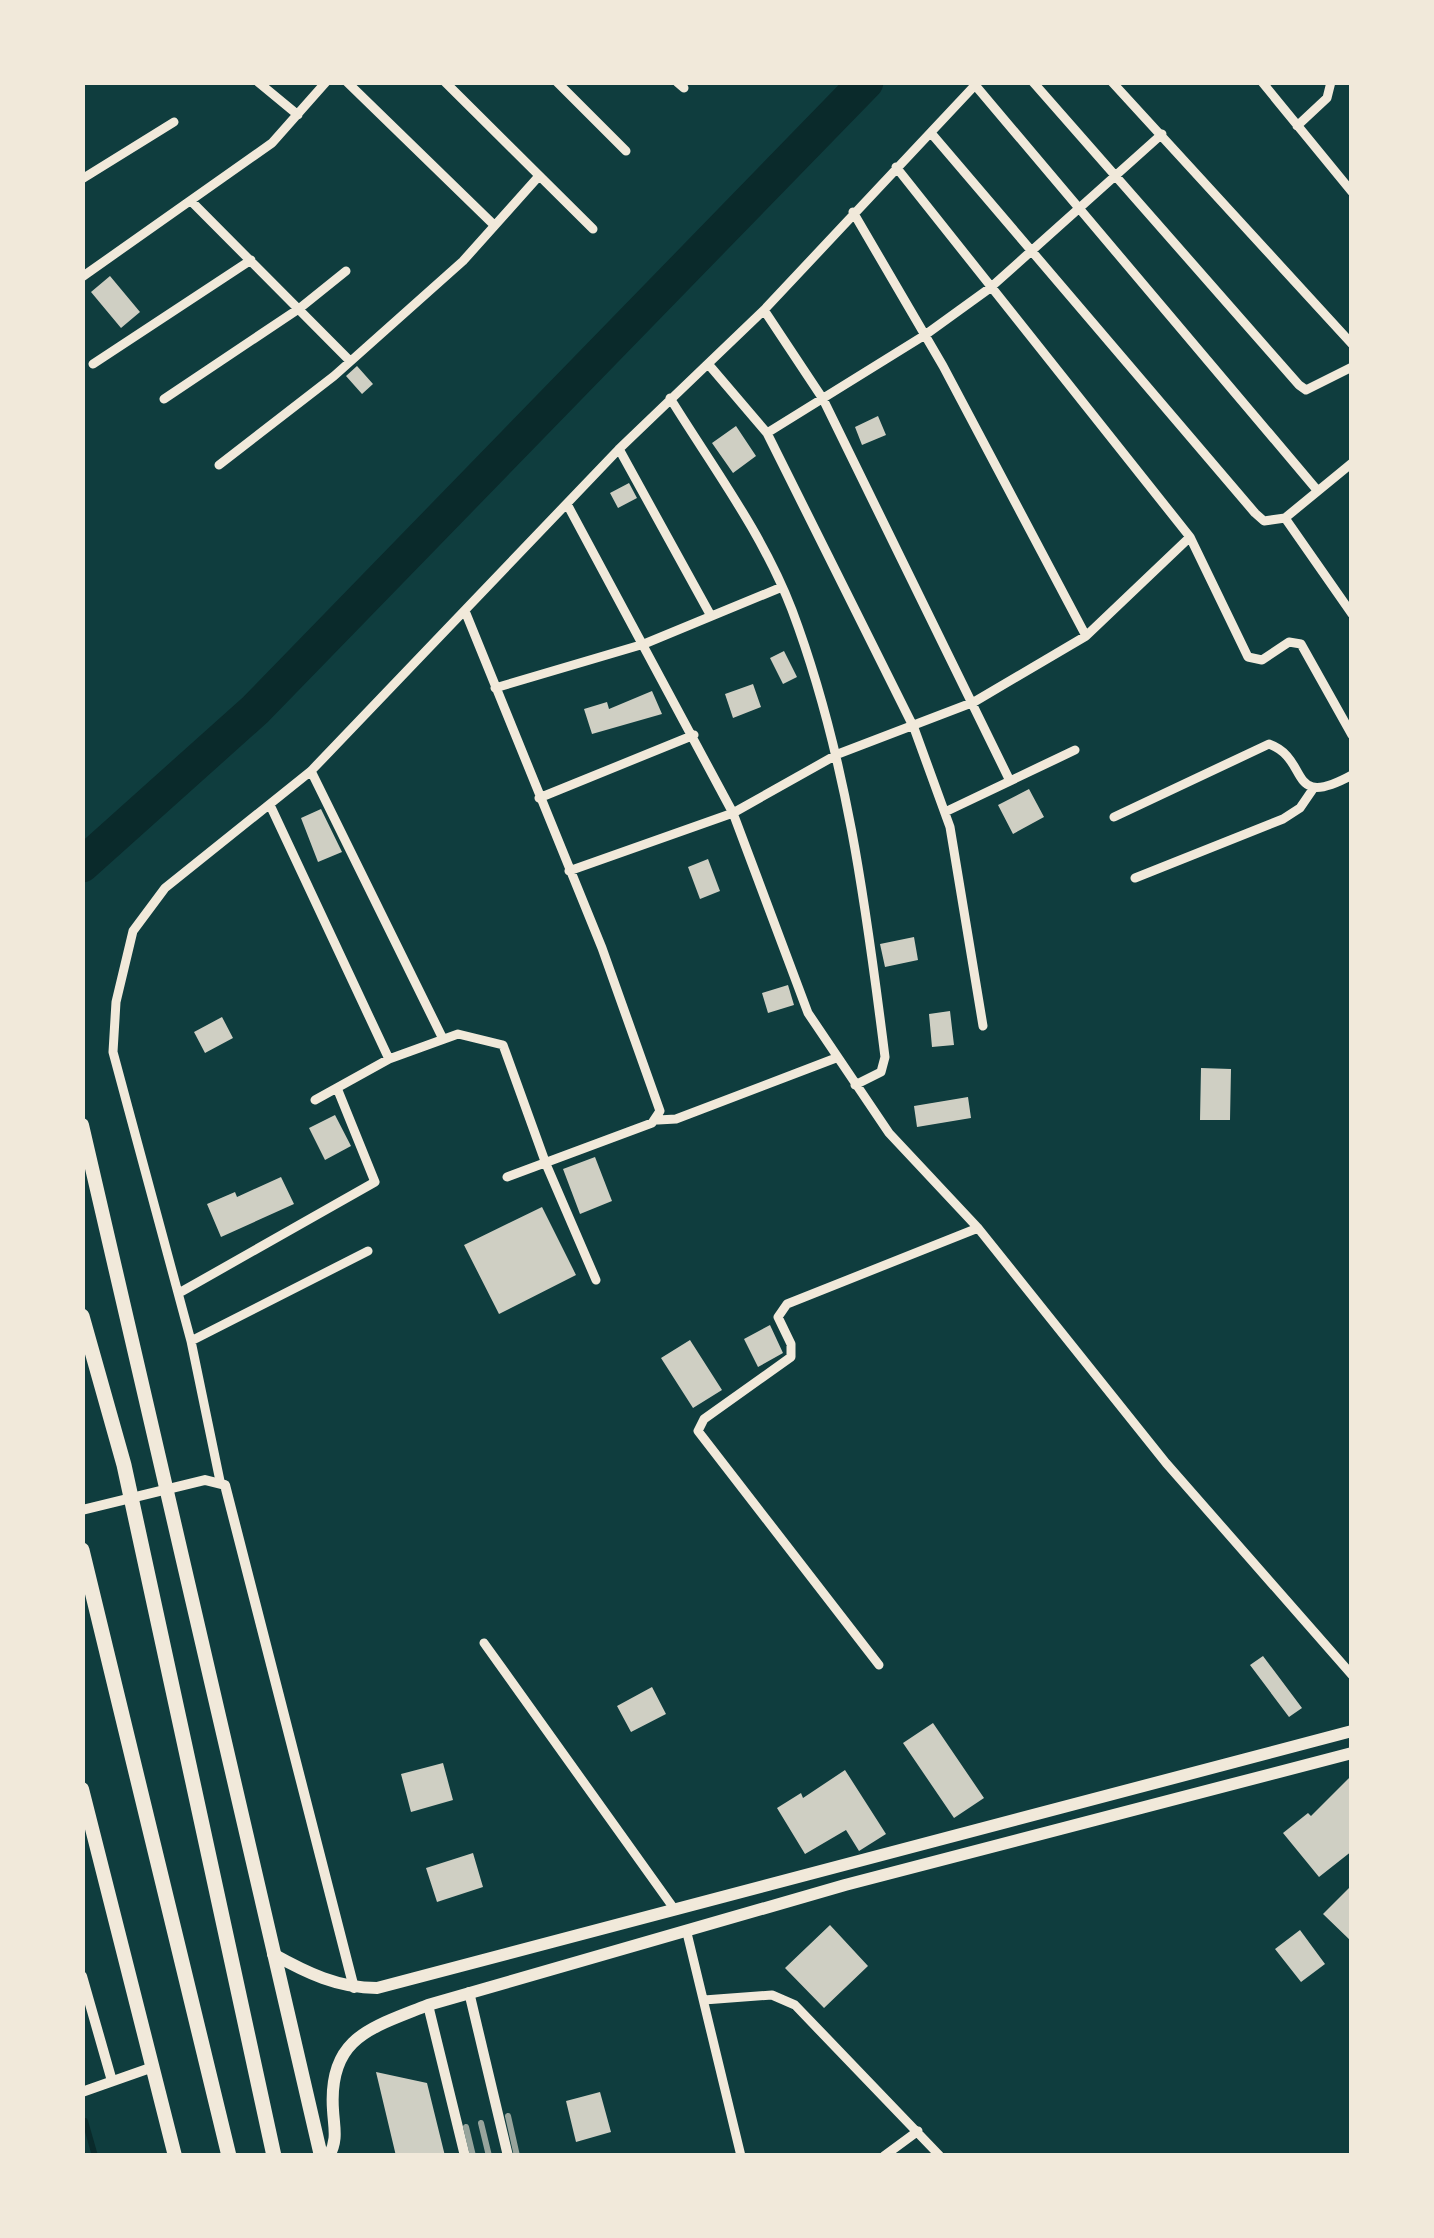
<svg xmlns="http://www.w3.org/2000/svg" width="1434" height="2238" viewBox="0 0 1434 2238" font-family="Commissioner,sans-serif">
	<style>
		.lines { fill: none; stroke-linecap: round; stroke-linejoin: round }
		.stream { stroke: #0a2a2b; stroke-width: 6 }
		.river { stroke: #0a2a2b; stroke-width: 35 }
		.building { fill: #cfcfc3 }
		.minor { stroke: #f1e9da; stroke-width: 9 }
		.tertiary { stroke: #f1e9da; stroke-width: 10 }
		.primary { stroke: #f1e9da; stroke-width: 12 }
		.trunk { stroke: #f1e9da; stroke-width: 14 }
		.motorway { stroke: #f1e9da; stroke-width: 15 }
		.rail { stroke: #97a49c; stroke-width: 6 }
	</style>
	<rect width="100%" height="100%" fill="#0f3d3e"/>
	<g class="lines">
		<path class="stream" d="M85 2121 95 2156"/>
		<path class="river" d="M82 865 255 710 866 82"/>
	</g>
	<path class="building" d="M110 276 140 312 121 328 91 292Z
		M357 366 373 384 362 394 346 376Z
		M878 416 886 435 862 445 855 427Z
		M736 426 756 456 733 473 712 443Z
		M629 483 637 498 618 508 610 493Z
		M784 651 797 677 783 684 770 658Z
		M753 684 761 707 733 718 725 694Z
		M652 691 662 714 592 734 584 709 607 702 609 709Z
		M1029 789 1044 817 1013 834 998 805Z
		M321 809 342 852 318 862 301 818Z
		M708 859 720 891 700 899 688 867Z
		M914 937 918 960 885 967 880 944Z
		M788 985 794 1005 768 1013 762 993Z
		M950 1011 954 1045 932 1047 929 1014Z
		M222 1017 233 1038 205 1053 194 1032Z
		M1201 1068 1231 1069 1230 1120H1200Z
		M968 1097 971 1118 917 1127 914 1106Z
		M335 1115 351 1146 325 1160 309 1128Z
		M595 1157 612 1201 580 1214 563 1169Z
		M281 1177 294 1204 221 1237 207 1204 235 1192 237 1197Z
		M542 1207 576 1275 499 1314 464 1245Z
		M770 1325 783 1353 758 1367 744 1339Z
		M690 1340 722 1390 693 1408 661 1358Z
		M1263 1656 1302 1708 1289 1717 1250 1665Z
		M652 1687 666 1714 631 1732 617 1706Z
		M933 1723 984 1798 954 1818 903 1743Z
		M443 1763 453 1800 411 1812 401 1774Z
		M845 1770 886 1834 859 1851 846 1830 805 1854 777 1808 801 1793 803 1798Z
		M1352 1775V1851L1319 1877 1283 1833 1308 1813 1311 1816Z
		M473 1853 483 1887 437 1902 426 1868Z
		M1352 1885V1942L1323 1914Z
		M830 1925 868 1966 824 2008 785 1968Z
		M1300 1930 1325 1964 1301 1982 1275 1949Z
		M376 2072 427 2083 445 2156H396Z
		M600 2092 611 2132 576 2142 566 2101Z"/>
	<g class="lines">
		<path class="minor" d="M258 82 298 115
			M347 82 494 225
			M445 82 593 229
			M557 82 626 151
			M677 82 684 88
			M1033 82 1299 385 1306 390 1352 367
			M1112 82 1352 344
			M1262 82 1352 192
			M975 85 1317 490
			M1297 126 1327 98 1331 82
			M931 133 1255 513 1264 521 1285 518
			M896 167 1190 537 1248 657 1262 660 1289 642 1301 644 1352 735
			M82 179 174 122
			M192 202 350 361
			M853 212 943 366 1086 636
			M82 277 272 143 326 82
			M764 310 823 399 1010 781
			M93 364 251 260
			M709 365 767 433 914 728 950 827 983 1026
			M670 398C712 466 763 534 792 610 846 754 866 905 885 1057L881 1072 855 1085
			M164 399 300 308 346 271
			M767 433 925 335 990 288 1162 134
			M619 449 711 616
			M1352 463 1285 518 1352 614
			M219 465 334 376 463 261 539 176
			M567 504 733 813 808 1013 889 1133 978 1228 1166 1463 1352 1675
			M465 611 602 948 660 1111 652 1123 507 1177
			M495 688 644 644 782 587
			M311 771 443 1039
			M539 798 694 735
			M270 805 389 1059 315 1100
			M945 812 1075 750
			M1114 817 1269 744C1311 759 1286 811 1352 775
			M569 871 733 813 838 754 974 702 1086 636 1190 537
			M1135 878 1283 819 1300 808 1313 789
			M389 1059 458 1034 503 1045 546 1164 596 1280
			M658 1120 676 1119 836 1058
			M179 1293 375 1182 337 1088
			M191 1341 368 1251
			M220 1481 191 1341 113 1052 116 1002 133 931 165 888 311 771 619 449 764 310 978 82
			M484 1643 675 1910
			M879 1665 698 1431 704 1419 791 1357V1344L778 1317 787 1304 978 1228
			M687 1933 741 2156
			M704 2000 772 1995 795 2005 940 2156
			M884 2156 918 2131"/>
		<path class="tertiary" d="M82 1510 205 1480 225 1485 354 1988
			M82 1976 112 2081
			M469 1992 508 2156
			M428 2005 465 2156
			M82 2092 153 2067"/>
		<path class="primary" d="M273 1954C307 1973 338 1988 377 1988L1352 1731
			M329 2156C338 2139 334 2128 333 2110 328 2037 371 2028 428 2005L845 1885 1352 1753"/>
		<path class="trunk" d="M82 1125 321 2156
			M82 1789 175 2156"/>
		<path class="motorway" d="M82 1316 124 1465 274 2156
			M82 1550 229 2156"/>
		<path class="rail" d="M508 2116 517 2156
			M481 2123 489 2156
			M466 2127 473 2156"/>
	</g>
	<rect width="1434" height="2238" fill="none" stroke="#f1e9da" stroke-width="170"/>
</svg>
